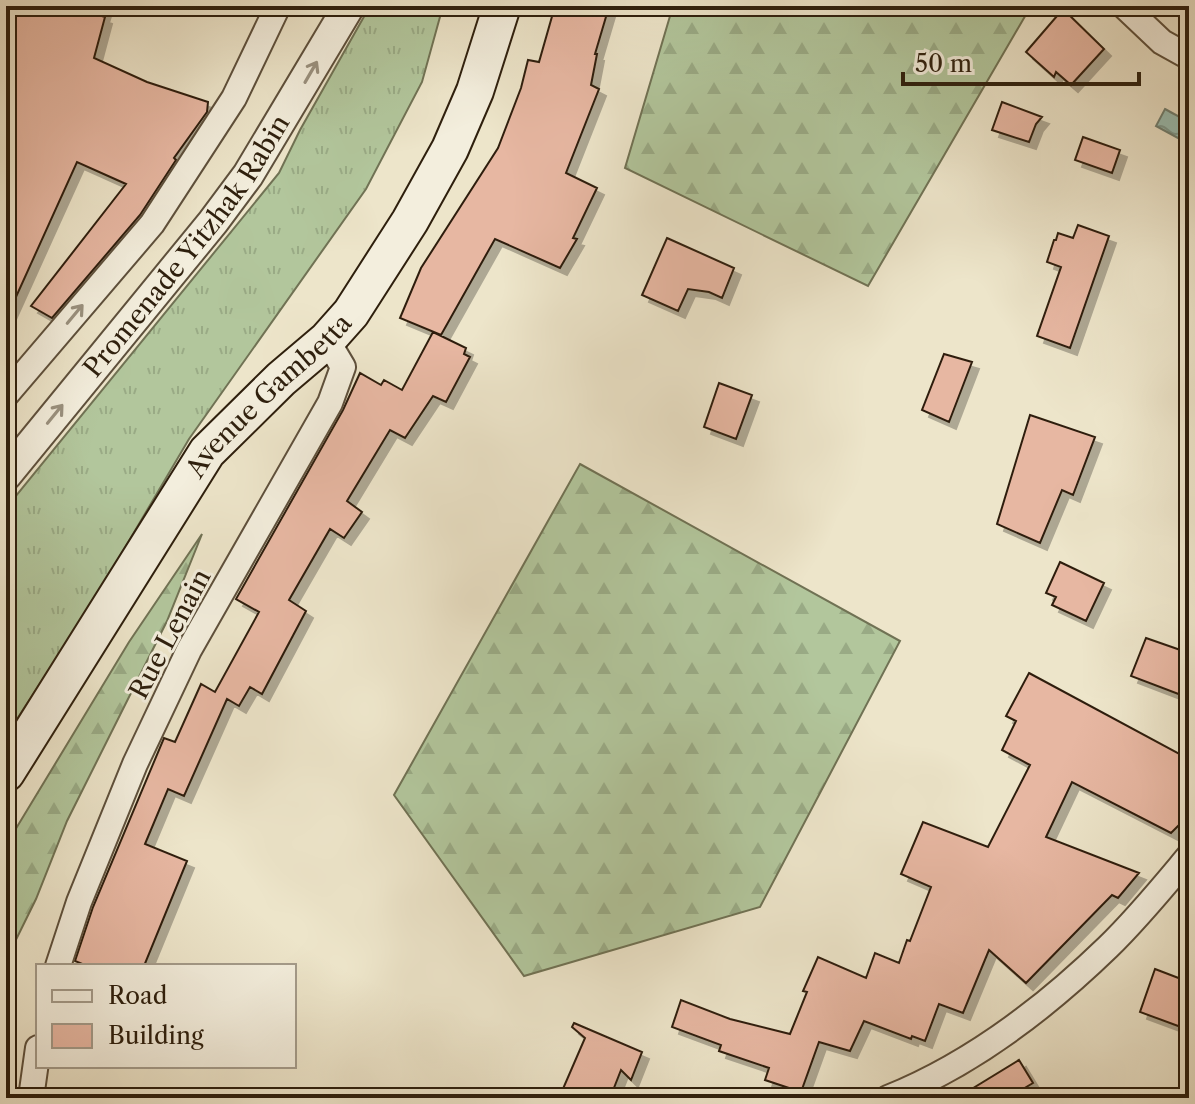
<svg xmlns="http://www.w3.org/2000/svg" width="1195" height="1104" viewBox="0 0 1195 1104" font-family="'Libre Caslon Text',serif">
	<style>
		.grass { fill: url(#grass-tufts); stroke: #707254; stroke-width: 2 }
		.forest { fill: url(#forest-firs); stroke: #707254; stroke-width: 2 }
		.water { fill: url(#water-waves); stroke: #6f7f71; stroke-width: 2 }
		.building { fill: #e7b7a2; stroke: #2e1f0d; stroke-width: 2; filter: url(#shadow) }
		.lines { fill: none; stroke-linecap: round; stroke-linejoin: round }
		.minor-casing { stroke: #5e503c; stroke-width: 28 }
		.tertiary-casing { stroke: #5e503c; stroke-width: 34 }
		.secondary-casing { stroke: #2e1f0d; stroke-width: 40 }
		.minor { stroke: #f3eedd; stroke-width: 24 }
		.tertiary { stroke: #f3eedd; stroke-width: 30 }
		.secondary { stroke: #f3eedd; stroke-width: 36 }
		.oneway { stroke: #9a917f }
		.labels { text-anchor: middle; stroke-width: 6; stroke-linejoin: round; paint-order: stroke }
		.street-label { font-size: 26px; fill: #2e1f0d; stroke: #f3eedd }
	</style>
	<defs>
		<pattern id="grass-tufts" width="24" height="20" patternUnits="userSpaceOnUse" patternTransform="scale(2)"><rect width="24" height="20" fill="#b2c69c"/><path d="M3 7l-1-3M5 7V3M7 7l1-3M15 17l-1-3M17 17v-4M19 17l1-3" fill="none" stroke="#99aa85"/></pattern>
		<pattern id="forest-firs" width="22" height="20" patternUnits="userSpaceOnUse" patternTransform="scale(2)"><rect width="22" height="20" fill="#b2c69c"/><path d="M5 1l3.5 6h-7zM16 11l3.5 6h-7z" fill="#99aa85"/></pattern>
		<pattern id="water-waves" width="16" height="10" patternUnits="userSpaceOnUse" patternTransform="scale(2)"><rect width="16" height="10" fill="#9abfb3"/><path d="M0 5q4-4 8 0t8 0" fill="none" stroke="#7e9b90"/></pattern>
		<filter id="shadow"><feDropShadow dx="7" dy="7" stdDeviation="0" flood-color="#0004"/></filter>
	</defs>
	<rect width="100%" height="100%" fill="#ede5ca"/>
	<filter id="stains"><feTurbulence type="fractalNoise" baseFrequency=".0025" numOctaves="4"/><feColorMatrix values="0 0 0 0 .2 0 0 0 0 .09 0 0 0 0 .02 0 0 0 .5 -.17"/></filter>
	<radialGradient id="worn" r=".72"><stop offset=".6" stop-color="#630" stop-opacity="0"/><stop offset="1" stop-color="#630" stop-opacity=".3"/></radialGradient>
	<path class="grass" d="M370 6H443L422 82 366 189 189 439 93 602 6 736V508L279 173 300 130Z"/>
	<path class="forest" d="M673 6H1031L868 286 625 168Z
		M580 464 900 641 760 907 524 976 394 795Z
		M202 534 167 621 67 821 36 899 6 960V845L129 642Z"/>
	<path class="water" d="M1165 109 1189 122V144L1156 126Z"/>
	<path class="building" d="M6 6H105L102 16 105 17 94 58 147 82 208 102 207 112 174 158 176 160 140 215 52 318 31 306 126 184 77 162 6 319Z
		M555 6H589L608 10 595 54H597L591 85 599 89 566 173 597 188 573 238 577 239 560 268 495 239 441 335 400 318 421 268 498 148 521 88 528 60 539 62Z
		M1063 9 1104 49 1071 85 1056 72 1054 77 1026 52Z
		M1002 102 1042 117 1036 124 1029 142 992 130Z
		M1083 137 1120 150 1112 173 1075 160Z
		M1078 225 1109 236 1070 348 1037 336 1061 267 1047 262 1054 240H1056L1058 233 1073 238Z
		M667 238 734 268 722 298 709 292 688 289 678 311 642 295Z
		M433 332 466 348 464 354 470 357 446 402 433 396 405 438 390 430 347 501 362 512 344 538 330 529 289 600 306 611 262 694 250 687 239 706 227 699 184 796 168 789 145 844 187 861 144 966H87L75 961 93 907 164 738 175 742 201 684 215 692 259 612 236 599 343 410 360 373 381 385 384 380 402 390Z
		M944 354 972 362 949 422 922 410Z
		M719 383 752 395 736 439 704 427Z
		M1030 415 1095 437 1073 495 1062 490 1040 543 997 524Z
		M1060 562 1104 583 1086 621 1052 605 1056 597 1046 593Z
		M1146 638 1189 653V698L1131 676Z
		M1029 673 1189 759V815L1171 833 1072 782 1046 837 1139 873 1118 898 1112 895 1026 983 989 950 963 1013 939 1004 925 1041 912 1036 911 1039 864 1021 850 1051 819 1042 801 1092 765 1080 769 1068 719 1051 721 1045 672 1027 681 1000 730 1019 790 1034 807 992 803 991 818 957 866 978 875 953 899 963 907 940 910 941 931 887 901 874 923 822 988 847 1030 765 1002 750 1016 721 1006 716Z
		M1155 969 1189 982V1030L1140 1012Z
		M574 1023 642 1052 631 1080 621 1070 610 1098H559L585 1038 572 1027Z
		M1019 1060 1033 1083 1008 1098H957Z"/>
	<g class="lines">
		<g class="minor-casing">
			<path id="minor" d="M1124 6 1162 42 1189 57
				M6 395 152 224 234 98 278 6
				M58 966 79 902 135 764 189 650 330 403 343 367 327 340
				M31 1098 38 1048
				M888 1098C970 1065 1044 1009 1108 947 1137 919 1163 887 1189 856"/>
		</g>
		<g class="tertiary-casing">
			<g id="tertiary">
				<path id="s1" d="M6 475 213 222 248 175 349 6"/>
			</g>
		</g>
		<g class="secondary-casing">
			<g id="secondary">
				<path id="s2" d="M6 773 207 452 281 379 327 340 351 313 410 221 450 149 475 91 502 6"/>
			</g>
		</g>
		<use href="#minor" class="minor"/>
		<use href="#tertiary" class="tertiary"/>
		<use href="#secondary" class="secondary"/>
	</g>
	<defs><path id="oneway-shaft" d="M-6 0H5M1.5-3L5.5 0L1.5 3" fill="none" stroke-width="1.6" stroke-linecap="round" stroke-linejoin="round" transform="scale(2)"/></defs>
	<g class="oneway">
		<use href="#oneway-shaft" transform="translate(311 72) rotate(-60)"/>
		<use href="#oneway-shaft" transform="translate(75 314) rotate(-50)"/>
		<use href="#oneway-shaft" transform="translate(55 414) rotate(-51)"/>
	</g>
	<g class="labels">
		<g class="street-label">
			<text dy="9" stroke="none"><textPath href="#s1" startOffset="292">Promenade Yitzhak Rabin</textPath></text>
			<text dy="9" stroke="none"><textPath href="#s2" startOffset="462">Avenue Gambetta</textPath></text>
			<text transform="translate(170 634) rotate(-62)" y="9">Rue Lenain</text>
		</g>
	</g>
	<rect width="1195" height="1104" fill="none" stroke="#ede5ca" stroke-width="32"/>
	<rect x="8" y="8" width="1179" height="1088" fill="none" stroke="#2e1f0d" stroke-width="4"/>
	<rect x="16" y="16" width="1163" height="1072" fill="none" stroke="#2e1f0d" stroke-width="2"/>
	<rect x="36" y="964" width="260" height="104" fill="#f3eedd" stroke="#a49b8a" stroke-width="2"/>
	<rect x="52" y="990" width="40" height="12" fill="#f3eedd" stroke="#a49b8a" stroke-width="2"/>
	<text x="108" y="1004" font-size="24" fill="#2e1f0d">Road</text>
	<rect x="52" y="1024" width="40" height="24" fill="#e7b7a2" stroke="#a49b8a" stroke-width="2"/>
	<text x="108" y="1044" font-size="24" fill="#2e1f0d">Building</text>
	<path d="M903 72v12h236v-12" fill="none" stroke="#2e1f0d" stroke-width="4"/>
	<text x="915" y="72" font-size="24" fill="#2e1f0d" stroke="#f3eedd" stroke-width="6" paint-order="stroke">50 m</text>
	<rect width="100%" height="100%" filter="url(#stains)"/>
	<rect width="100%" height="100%" fill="url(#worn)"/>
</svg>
